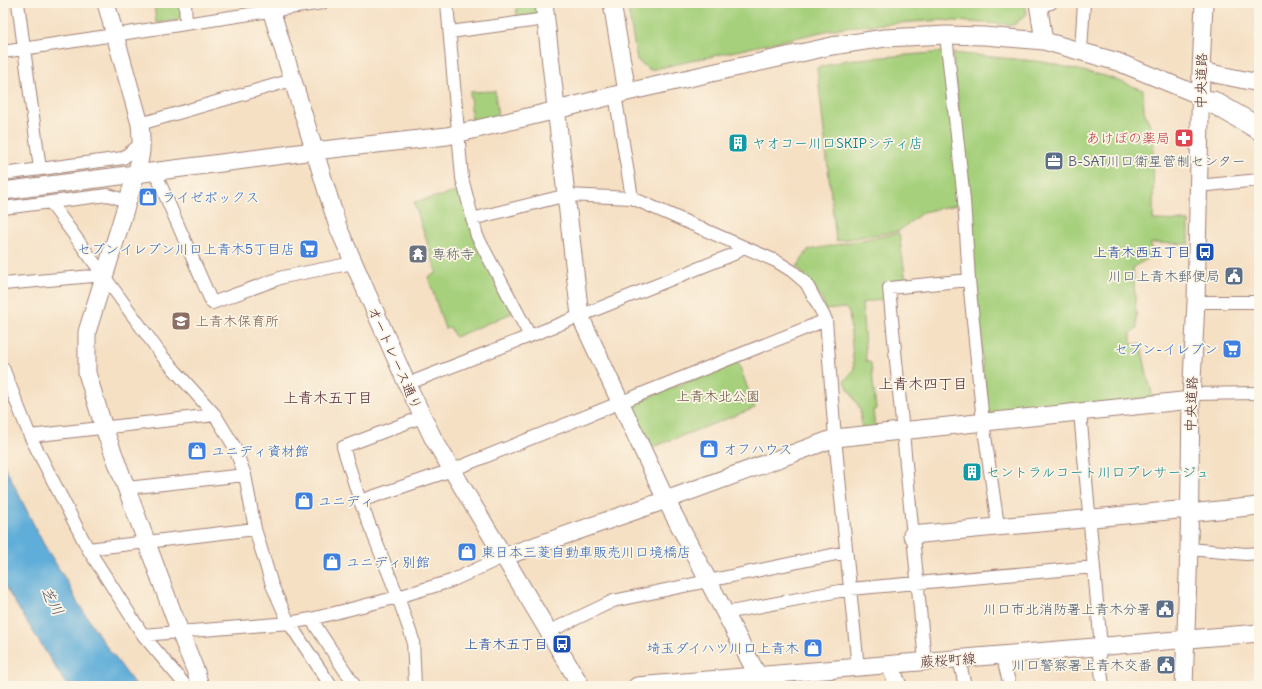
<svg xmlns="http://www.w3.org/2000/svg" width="1262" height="689" viewBox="0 0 1262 689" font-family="Delius,'Klee One',sans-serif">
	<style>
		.green { fill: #a6d07b; stroke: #787853 }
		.water { fill: #5fadd9; stroke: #546682 }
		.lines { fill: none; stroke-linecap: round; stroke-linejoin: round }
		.street-casing { stroke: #a08078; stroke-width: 14 }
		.secondary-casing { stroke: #a08078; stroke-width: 19 }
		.street { stroke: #fff; stroke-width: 12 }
		.secondary { stroke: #fff; stroke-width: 17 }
		.labels { text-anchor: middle; stroke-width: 3.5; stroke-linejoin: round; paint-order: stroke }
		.street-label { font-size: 14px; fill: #4a1f2b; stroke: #fcf5e5 }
		.health-label { font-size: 14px; fill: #be3a42; stroke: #fcf5e5; text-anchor: end }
		.culture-label { font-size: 14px; fill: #0d838f; stroke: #fcf5e5; text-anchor: start }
		.service-label { font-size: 14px; fill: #4e5e75; stroke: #fcf5e5; text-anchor: end }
		.shop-label { font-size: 14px; fill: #366cbe; stroke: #fcf5e5; text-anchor: start }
		.transit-label { font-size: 14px; fill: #164399; stroke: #fcf5e5; text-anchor: end }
		.worship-label { font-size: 14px; fill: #5b616d; stroke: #fcf5e5; text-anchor: start }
		.education-label { font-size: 14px; fill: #785e54; stroke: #fcf5e5; text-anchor: start }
		.park-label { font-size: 14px; fill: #665443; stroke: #fcf5e5 }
		.neighbourhood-label { font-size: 15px; fill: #4a1f2b; stroke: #fcf5e5 }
		.water-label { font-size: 15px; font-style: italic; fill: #515168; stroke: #fcf5e5 }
	</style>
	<rect width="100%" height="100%" fill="#fcf5e5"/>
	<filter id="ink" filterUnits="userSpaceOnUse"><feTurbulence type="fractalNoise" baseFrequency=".025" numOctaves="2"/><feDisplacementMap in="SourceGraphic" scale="8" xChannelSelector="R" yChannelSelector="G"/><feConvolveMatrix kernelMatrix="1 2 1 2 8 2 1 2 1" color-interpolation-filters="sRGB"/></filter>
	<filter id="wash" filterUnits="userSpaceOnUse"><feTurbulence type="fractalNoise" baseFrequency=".012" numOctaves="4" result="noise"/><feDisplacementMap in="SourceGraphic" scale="16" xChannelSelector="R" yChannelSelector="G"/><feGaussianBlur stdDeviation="0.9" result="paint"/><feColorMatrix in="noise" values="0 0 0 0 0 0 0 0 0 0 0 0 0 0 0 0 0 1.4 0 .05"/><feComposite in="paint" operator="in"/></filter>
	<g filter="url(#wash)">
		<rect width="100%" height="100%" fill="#f5e0c4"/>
		<path class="green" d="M154 3H181L182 16 178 20 156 23Z
			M516 3H536L538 15 517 17Z
			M627 3H1025L1027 14 1014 25 940 20 844 27 650 70 637 60Z
			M945 52 961 204 923 212 899 231 836 241 817 68 846 60Z
			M953 53 1044 62 1105 76 1143 90 1144 111 1154 134 1153 220 1189 221V244L1151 243V257L1133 267 1137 328 1131 333V344H1141L1148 380 1151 388 1152 398 993 415 987 411Z
			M495 91 498 118 472 124 470 92Z
			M461 191 512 313 455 337 450 327 445 329 428 277 437 273 414 202Z
			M899 233 906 281 884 284 885 299 862 303 866 361 871 363 876 409 873 410 875 428 862 429 860 409 844 381 854 370 849 312 845 308 825 310C822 293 809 280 797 267L808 250Z
			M738 362 755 408 650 448 631 407 633 403Z"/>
		<path class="water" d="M3 463 43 543 69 585 76 600 102 640 136 686H67L9 593 3 582Z"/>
	</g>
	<g filter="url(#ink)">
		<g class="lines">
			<g class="street-casing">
				<path id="street" d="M18 3 40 169
					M185 3 186 23
					M447 3 462 178 477 236 530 336 734 254 742 247
					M1039 6 1051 3
					M450 32 546 19
					M946 35 964 200 969 280
					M1081 50 1084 3
					M3 52 322 3
					M615 94 632 198
					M1201 96 1212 107 1259 134
					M1201 96 1215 98 1259 123
					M140 124 292 80
					M155 172 212 303 283 277 353 263
					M3 174 123 158 142 143
					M1198 186 1259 180
					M50 202 163 357 215 415 234 446 245 475 255 529 272 585 289 623 331 686
					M3 208 108 195 127 201
					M472 219 567 195 632 198 776 261 792 271 806 283 826 320 835 438 858 668
					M3 284 104 275
					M1196 302H1259
					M3 368 30 436 88 549 143 635 186 686
					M407 384 530 336
					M1191 394 1259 393
					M1080 412 1101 647
					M30 436 215 415
					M127 488 245 475
					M360 501 452 470 826 320
					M88 549 255 529
					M1189 549 1246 554 1259 553
					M725 613 850 589 1094 567
					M311 619 355 686
					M548 632 613 601 846 552
					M143 635 289 623 311 619 398 597 451 581 503 557
					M1098 648 1103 686
					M1002 655 1010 686
					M959 659 965 686
					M925 661 889 288 969 280 983 422 998 526
					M415 686 413 640 398 597 360 501 343 447 422 417"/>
			</g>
			<g class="secondary-casing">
				<path id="secondary" d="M106 3 140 124C142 146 142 154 136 174L87 332V373L104 428 180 632 196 672 200 686
					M269 3 338 227 407 384 433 438 581 686
					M544 3 580 316 666 500 758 676
					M612 3 627 92
					M1038 3 1044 41
					M1201 71 1259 83
					M3 191 314 151 447 136 557 110 627 92 832 46 885 38 946 35 984 36 1044 41 1118 62 1201 96
					M1189 513 1259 506
					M912 535 1189 509
					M503 557 666 500 835 438 1191 400
					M890 665 898 686
					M637 686 1259 633
					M1184 686 1189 549 1191 400 1196 302 1201 71 1204 3"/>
			</g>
			<use href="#street" class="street"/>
			<use href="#secondary" class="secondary"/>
		</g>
	</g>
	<defs>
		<g id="pharmacy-square" transform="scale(1)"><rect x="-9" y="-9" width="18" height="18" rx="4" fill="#e0444e" stroke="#fcf5e5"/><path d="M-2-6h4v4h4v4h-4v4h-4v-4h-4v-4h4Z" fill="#fff"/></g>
		<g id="building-square" transform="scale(1)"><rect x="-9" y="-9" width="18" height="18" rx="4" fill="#0f9aa8" stroke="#fcf5e5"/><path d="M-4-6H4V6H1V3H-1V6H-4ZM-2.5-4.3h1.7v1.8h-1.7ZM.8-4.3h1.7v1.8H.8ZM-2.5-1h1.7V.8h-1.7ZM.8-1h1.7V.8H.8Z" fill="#fff"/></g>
		<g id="office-square" transform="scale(1)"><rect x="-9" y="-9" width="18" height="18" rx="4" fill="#5c6f8a" stroke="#fcf5e5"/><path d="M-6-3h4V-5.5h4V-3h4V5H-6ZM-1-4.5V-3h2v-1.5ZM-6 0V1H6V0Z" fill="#fff"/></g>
		<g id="shop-square" transform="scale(1)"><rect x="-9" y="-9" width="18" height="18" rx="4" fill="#3f7fe0" stroke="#fcf5e5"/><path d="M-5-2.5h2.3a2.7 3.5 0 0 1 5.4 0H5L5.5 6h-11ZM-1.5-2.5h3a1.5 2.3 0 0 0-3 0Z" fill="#fff"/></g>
		<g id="supermarket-square" transform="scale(1)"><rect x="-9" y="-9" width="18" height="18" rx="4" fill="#3f7fe0" stroke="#fcf5e5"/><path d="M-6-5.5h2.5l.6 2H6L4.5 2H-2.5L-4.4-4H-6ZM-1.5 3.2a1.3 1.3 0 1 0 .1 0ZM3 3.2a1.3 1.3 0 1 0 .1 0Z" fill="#fff"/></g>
		<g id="bus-square" transform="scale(1)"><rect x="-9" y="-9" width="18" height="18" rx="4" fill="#1a4fb4" stroke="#fcf5e5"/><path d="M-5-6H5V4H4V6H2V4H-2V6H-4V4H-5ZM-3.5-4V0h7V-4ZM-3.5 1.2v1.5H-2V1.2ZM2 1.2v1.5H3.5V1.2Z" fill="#fff"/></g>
		<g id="temple-square" transform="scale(1)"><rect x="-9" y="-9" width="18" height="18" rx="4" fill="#6b7280" stroke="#fcf5e5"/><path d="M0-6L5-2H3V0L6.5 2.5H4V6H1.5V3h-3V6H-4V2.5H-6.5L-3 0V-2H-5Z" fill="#fff"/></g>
		<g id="civic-square" transform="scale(1)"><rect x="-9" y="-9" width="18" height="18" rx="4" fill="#5c6f8a" stroke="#fcf5e5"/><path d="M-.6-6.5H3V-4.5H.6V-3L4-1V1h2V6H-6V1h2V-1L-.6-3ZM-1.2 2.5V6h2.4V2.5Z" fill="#fff"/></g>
		<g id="school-square" transform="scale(1)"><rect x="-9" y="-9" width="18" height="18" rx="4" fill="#8d6e63" stroke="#fcf5e5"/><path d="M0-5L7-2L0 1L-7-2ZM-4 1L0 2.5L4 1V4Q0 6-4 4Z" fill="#fff"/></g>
	</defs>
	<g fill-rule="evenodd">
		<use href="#pharmacy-square" x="1184" y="138"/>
		<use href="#building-square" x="738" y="143"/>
		<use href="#office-square" x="1054" y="161"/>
		<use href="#shop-square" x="148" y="197"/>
		<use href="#supermarket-square" x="309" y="249"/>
		<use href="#bus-square" x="1205" y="252"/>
		<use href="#temple-square" x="418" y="254"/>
		<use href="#civic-square" x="1234" y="276"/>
		<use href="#school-square" x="181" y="321"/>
		<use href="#supermarket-square" x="1232" y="349"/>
		<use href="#shop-square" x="709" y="449"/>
		<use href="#shop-square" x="197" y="451"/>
		<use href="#building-square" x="972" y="472"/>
		<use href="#shop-square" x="304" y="501"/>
		<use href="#shop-square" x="467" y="552"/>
		<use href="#shop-square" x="332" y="562"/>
		<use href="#civic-square" x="1165" y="609"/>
		<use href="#bus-square" x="562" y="644"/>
		<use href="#shop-square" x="813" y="648"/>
		<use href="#civic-square" x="1166" y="665"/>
	</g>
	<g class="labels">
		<g class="street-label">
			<text transform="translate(1201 81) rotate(-89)" y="5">中央道路</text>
			<text transform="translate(395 358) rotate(66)" y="5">オートレース通り</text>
			<text transform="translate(1191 404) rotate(-88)" y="5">中央道路</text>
			<text transform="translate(948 660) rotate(-4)" y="5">蕨桜町線</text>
		</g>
		<g class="health-label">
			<text x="1170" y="143">あけぼの薬局</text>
		</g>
		<g class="culture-label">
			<text x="752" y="148">ヤオコー川口SKIPシティ店</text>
			<text x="986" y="477">セントラルコート川口プレサージュ</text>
		</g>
		<g class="service-label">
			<text x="1068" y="166" text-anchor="start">B-SAT川口衛星管制センター</text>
			<text x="1220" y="281">川口上青木郵便局</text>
			<text x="1151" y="614">川口市北消防署上青木分署</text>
			<text x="1152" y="670">川口警察署上青木交番</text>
		</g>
		<g class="shop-label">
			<text x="162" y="202">ライゼボックス</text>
			<text x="295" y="254" text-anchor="end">セブンイレブン川口上青木5丁目店</text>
			<text x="1218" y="354" text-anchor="end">セブン-イレブン</text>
			<text x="723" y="454">オフハウス</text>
			<text x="211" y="456">ユニディ資材館</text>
			<text x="318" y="506">ユニディ</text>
			<text x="481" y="557">東日本三菱自動車販売川口境橋店</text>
			<text x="346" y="567">ユニディ別館</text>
			<text x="799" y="653" text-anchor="end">埼玉ダイハツ川口上青木</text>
		</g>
		<g class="transit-label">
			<text x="1191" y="257">上青木西五丁目</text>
			<text x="548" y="649">上青木五丁目</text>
		</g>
		<g class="worship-label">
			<text x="432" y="259">専称寺</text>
		</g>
		<g class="education-label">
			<text x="195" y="326">上青木保育所</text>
		</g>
		<g class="park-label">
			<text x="718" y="401">上青木北公園</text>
		</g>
		<g class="neighbourhood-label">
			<text x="923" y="389">上青木四丁目</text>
			<text x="328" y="403">上青木五丁目</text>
		</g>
		<g class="water-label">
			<text transform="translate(52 601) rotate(61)" y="5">芝川</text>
		</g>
	</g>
	<rect width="1262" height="689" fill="none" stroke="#fcf5e5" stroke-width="16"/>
</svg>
